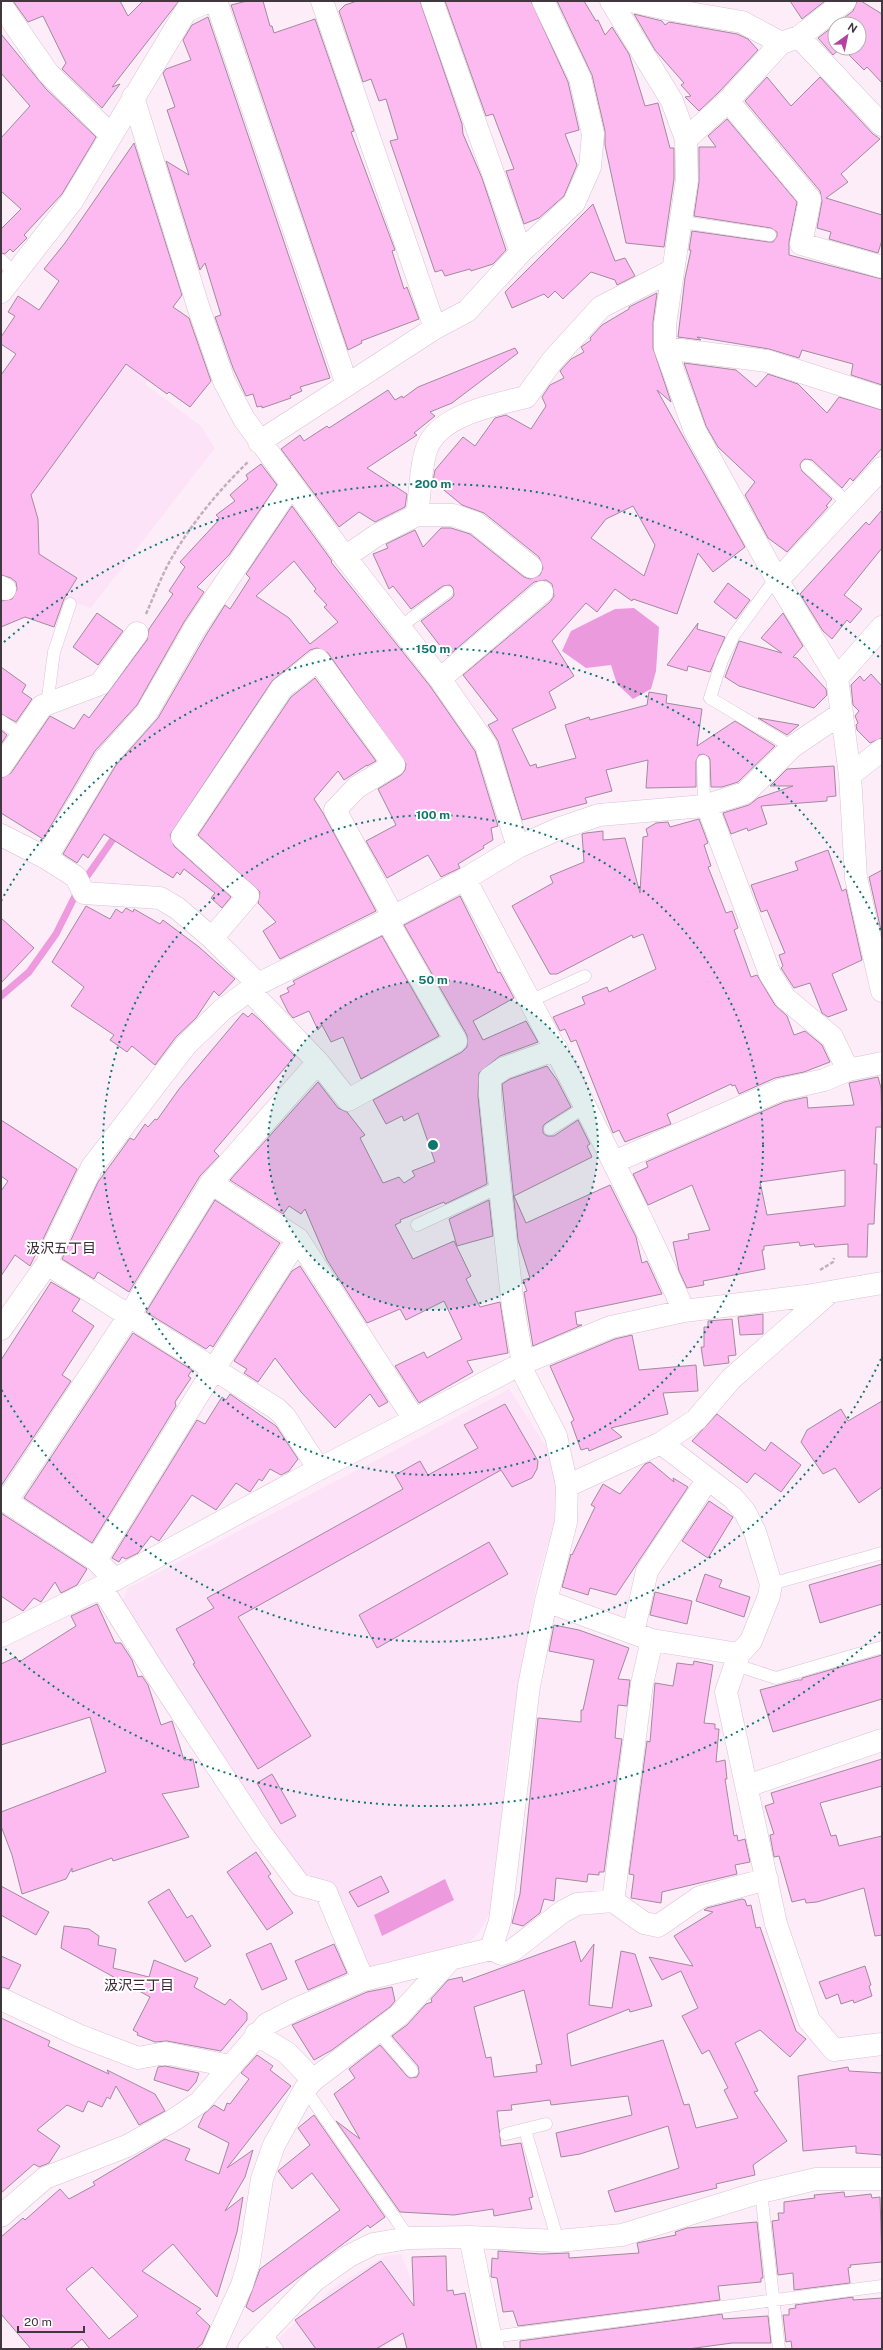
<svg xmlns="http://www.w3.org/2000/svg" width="883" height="2350" viewBox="0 0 883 2350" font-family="'Public Sans','Noto Sans JP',sans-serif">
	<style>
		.built { fill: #fde3f7 }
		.forest { fill: #ec9ade }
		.water { fill: #ed9bde }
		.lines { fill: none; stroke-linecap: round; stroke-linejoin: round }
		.stream { stroke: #ed9bde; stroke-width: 7 }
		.building { fill: #fdbaf0; stroke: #a18a9c; fill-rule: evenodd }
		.service-casing { stroke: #dac2d5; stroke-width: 13 }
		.minor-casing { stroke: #dac2d5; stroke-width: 23 }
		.path { stroke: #bfb1bc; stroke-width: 2.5; stroke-dasharray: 4 2; stroke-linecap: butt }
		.service { stroke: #fff; stroke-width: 12 }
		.minor { stroke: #fff; stroke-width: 22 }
		.ring { fill: none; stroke: #0f766e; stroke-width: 2; stroke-dasharray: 2 4 }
		.labels { text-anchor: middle; stroke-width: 4; stroke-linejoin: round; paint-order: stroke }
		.neighbourhood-label { font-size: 14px; fill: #392635; stroke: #fff }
		.centre { fill: #0f766e; stroke: #fff; stroke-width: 2 }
		.ring-label { font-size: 12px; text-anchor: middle; font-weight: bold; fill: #0f766e; stroke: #fff; stroke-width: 4; stroke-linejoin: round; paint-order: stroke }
	</style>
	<rect width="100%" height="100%" fill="#fdedf9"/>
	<path class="built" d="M98 311 163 361 145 384 201 426 215 448 91 608 11 582 2 461Z
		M509 1389 546 1446 558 1490 554 1523 536 1586 506 1764 498 1859 489 1915 478 1934 463 1948 366 1968 301 1876 121 1604 128 1588 371 1463Z
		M401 2254 431 2329 398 2338 382 2349H267L334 2287 385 2256Z"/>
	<path class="forest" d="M634 608 659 627 656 671 651 689 633 699 617 684 611 665 586 668 562 651 571 631 615 609Z"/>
	<path class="water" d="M445 1879 454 1900 382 1936 374 1915Z"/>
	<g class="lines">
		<path class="stream" d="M88 875 118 832
			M1 996 29 972 56 934 78 890"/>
	</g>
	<path class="building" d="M13 1H120L128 16 143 1H179L112 87 120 84 102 108 62 69 66 63 43 16 28 22Z
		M247 1H263L270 26H272L274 33 315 19 354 131 351 132 395 250 392 251 404 289 407 287 419 319 361 341 362 343 348 350 231 5Z
		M357 1H420L462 124 463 134 482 178 506 250 493 264 471 271 470 269 445 276 442 270 435 272 390 141 398 139 386 99 379 101 371 79 363 82 339 11 345 5Z
		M445 1H531L568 82 579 130 565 134 577 165 564 196 539 218 524 224 506 171 514 169 493 114 486 116Z
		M557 1H584L596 21 598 20 605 35 612 27 629 54 645 106 658 103 670 148H674V179L664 247 626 243 605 145V131L592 75Z
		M790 1H825L802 19Z
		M857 1H861L882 14V83L867 67 864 70 842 48H859V24H836L853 11Z
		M634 14 662 21 665 25 669 22 737 34 748 39 758 50 719 92 699 111 685 97 691 96 681 85 684 83 655 50Z
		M208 17 330 378 300 387 302 391 290 396 291 398 262 408V406L257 407 253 394 246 396 233 368 215 317 221 315 205 263 200 270 166 161 189 175 167 110 175 107 163 73 166 69 191 60 183 40 192 25Z
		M835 25V48H841L833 55 818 38Z
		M1 34 46 89 96 137 62 194 24 235 27 238 13 252 10 249 5 254 1 253V229L21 209 1 191V138L30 106 1 73Z
		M767 77 791 106 820 77 873 134 880 139 841 174 848 182 826 198 882 215V240L878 253 829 239 831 232 817 228 822 201 820 191 745 101Z
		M727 119 797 202 789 242V255L882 279V385L851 375 853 364 802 350 799 358 769 349 697 337 701 340 678 337 685 278 691 250H689L692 231 769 242H773L777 236V232L771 228 694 216 699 182V147H716L708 136Z
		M134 143 182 295 173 307 189 318 211 381 190 407 169 392 167 394 126 364 31 495 38 519 39 554 77 578 64 599 54 627 25 617 1 627V601L12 599 17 589 16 582 11 578 1 575V375L16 354 1 344V337L15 316 8 312 18 296 39 310 59 281 44 269 65 243Z
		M593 204 615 261 625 258 635 276 617 285 615 280 591 272 563 299 555 291 548 298 544 294 512 308 505 292Z
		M657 293 653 322V348L671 402 657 390 745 547 713 572 698 553 677 614 633 599 632 601 615 589 597 612 586 603 552 641 574 676 549 692 556 708 512 729 530 766 536 764 537 768 576 758 565 725 589 717 590 720 647 705 649 692 667 695 666 703 702 709 697 746 735 721 775 746 738 782 722 787H711L710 760 709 757 703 754 699 755 696 761V787L646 788 648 760 606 770 612 791 585 798 587 803 522 820 498 741 488 725 498 720 463 675 550 602 554 596 552 584 546 580 534 582 448 656 421 621 452 598 454 595 453 588 450 585 443 586 411 609 393 586 389 589 373 554 388 548 386 544 415 530 423 547 441 528H451L470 534 524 577 530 579 540 575 543 568 539 557 484 513 462 505 433 481 435 470 463 437 475 446 495 418 506 415 531 429 546 406 542 397 550 385 564 378 560 371 571 359 584 352 581 347 591 340 590 338 602 325 629 309V307ZM633 506 655 545 644 576 591 538 606 519Z
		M515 348 518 353 452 403 430 412 435 416 414 433 417 435 367 468 407 494 405 507 375 522 359 512 339 527 281 449 300 435 304 441 327 426 329 428 388 390 395 400 402 396 403 398 418 387Z
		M684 363 736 370 756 387 768 374 798 384 827 413 839 397 882 410V448L853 481 850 478 842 488 812 460 805 459 802 461 800 465 802 471 832 499 826 506 828 507 787 552 768 538 745 495 755 482 718 447 706 426Z
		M261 464 277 485 229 555 197 587 204 592 184 622 137 705 95 751 43 839 1 813V778L11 773 50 716 74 729 84 714 89 718 147 640 149 629 173 594 169 591 185 567 180 562 218 521 219 518 216 515 235 501 230 495 248 479 246 475Z
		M292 506 332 561 331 562 430 686 475 751 498 826 491 828 493 840 483 846 484 848 458 864 460 868 441 877 428 855 387 878 366 841 396 825 378 789 401 775 405 770 406 764 328 653 317 648 310 650 272 681 170 835 174 846 231 897 222 908 211 898 215 893 184 869 180 875 177 872 173 878 104 834 88 858 83 854 77 863 63 854 116 765 158 718 206 635 225 605 230 609 250 578 246 574ZM294 561 316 589 314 591 327 605 324 607 338 622 310 644 289 618 256 596Z
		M882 510V548L844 595 862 609 850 623 847 620 832 639 823 631 800 594 866 522 869 525Z
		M728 583 750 600 736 619 714 602Z
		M97 613 123 631 98 665 73 647Z
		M783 613 803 646 793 657 797 658 826 689 827 695 814 708 739 686 725 677 739 641 782 653 761 638Z
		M698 623 697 629 725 637 710 672 688 666 687 671 667 665Z
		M1 667 26 685 22 692 32 699 16 722 1 714Z
		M871 674 882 686V738L870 743 857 730 856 725 858 723 855 716 859 711 853 705 851 685 860 676 864 681Z
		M315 678 376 761 367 766V765L344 780 338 771 314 799 323 813 376 911 280 959 263 931 276 922 258 903 260 892 198 835 291 697Z
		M758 718 799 725 787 735Z
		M1 730 7 735 1 744Z
		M834 766 836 796 827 797V801L761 806 767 824 748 831 747 828 731 834 723 813 749 805 758 798 793 786H770L787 769Z
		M699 819 708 843 704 845 711 866 708 867 726 913 732 911 738 928 734 930 751 977 757 975 775 1005 787 1016 794 1035 805 1031 822 1045 830 1062 804 1072 775 1078 739 1094 735 1085 732 1086 731 1084 667 1114 671 1124 625 1142 619 1130 613 1133 576 1040 571 1042 565 1029 560 1031 553 1017 585 1004 582 997 607 987 609 992 656 969 643 934 633 938 632 935 557 974H550L512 906 553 883 550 876 584 862 582 834 586 833 603 831V840L625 838 640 893 643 837 648 836 646 829 656 823 668 822 670 827Z
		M828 850 842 891 846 889 862 960 832 974 847 1010 828 1017 822 1013 810 983 794 988 781 968 783 966 779 955 785 953 767 910 761 912 751 885 798 870 795 862Z
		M882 870V935L869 877Z
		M460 896 498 973 500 972 514 998 473 1021 483 1040 526 1021 538 1042 500 1056 479 1073 478 1096 487 1184 445 1204 444 1202 400 1220 401 1222 395 1225 413 1259 454 1241 471 1276 466 1279 480 1307 500 1302 508 1353 467 1361 473 1372 419 1403 395 1366 424 1352 427 1358 462 1339 444 1301 406 1320 400 1309 367 1323 327 1260 305 1209 301 1214 289 1206 283 1214 230 1180 318 1082 338 1108 347 1112 365 1135 360 1138 383 1183 399 1177 404 1183 415 1176 412 1171 435 1162 418 1113 404 1121 402 1116 386 1124 373 1100 462 1052 467 1047V1035L404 925Z
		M86 906 110 919 116 909 122 913 126 908 133 912 134 909 160 924 163 920 199 947 235 979 219 996 214 991 196 1018 176 1037 155 1065 132 1046 127 1052 110 1040 114 1035 71 1006 84 987 52 962Z
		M1 918 34 948 1 983Z
		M382 936 439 1036 361 1079 343 1037 331 1042 322 1025 318 1030 309 1011 293 1018 288 1012 280 996 289 992 287 988 295 984 293 981Z
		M243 1013 248 1017 252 1013 260 1020 295 1056 214 1151 219 1156 200 1176 129 1292 98 1272 94 1279 62 1259 98 1182 125 1145 130 1138 134 1140 145 1124 148 1127 155 1119 157 1120 179 1089Z
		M547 1066 557 1080 571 1107 546 1123 543 1126V1133L547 1136H554L578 1120 590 1144 587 1146 592 1157 514 1196 526 1223 610 1185 636 1237 642 1263 647 1261 662 1294 575 1312 577 1325H582L533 1346 524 1292 527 1291 523 1280 530 1278 518 1240 502 1084 510 1079Z
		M878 1077 881 1088 882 1127H876L874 1164H877L874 1224H868L867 1257H848V1244L815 1247 814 1244 800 1246 799 1242 764 1246V1250H762L765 1269 703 1281 704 1285 687 1288 679 1271 673 1242 689 1239 688 1234 710 1230 692 1185 648 1205 633 1174 648 1167 646 1162 784 1102 807 1097 808 1108 854 1105 849 1083ZM845 1170V1206L767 1215 760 1182Z
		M1 1120 77 1169 30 1266 15 1255 1 1276V1191L8 1181 1 1176Z
		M215 1200 280 1243 213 1347 210 1345 206 1349 146 1312Z
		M489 1200 493 1236 457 1246 449 1219Z
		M300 1266 388 1402 379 1407 370 1394 335 1428 301 1392 275 1358 258 1382 244 1373 247 1369 234 1361 292 1271Z
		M51 1282 80 1299 72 1311 94 1326 62 1375 71 1381 1 1486V1360Z
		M763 1314V1334L740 1335 738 1317Z
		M732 1319 736 1355 728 1356 729 1363 704 1366 701 1347H704V1327H708V1321Z
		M133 1333 192 1370 188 1376 191 1378 175 1402 176 1406 92 1543 24 1498Z
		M632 1335 639 1370 696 1365 698 1391 663 1393 668 1414 611 1428 622 1437 589 1451 588 1448 581 1450 571 1422 574 1420 550 1366 615 1339Z
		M230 1394 276 1426 298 1459 289 1471 281 1475 270 1469 262 1481 259 1479 250 1492 236 1483 216 1510 192 1495 159 1541 151 1536 138 1553 126 1559 122 1557 119 1562 112 1558 197 1420 205 1424 222 1397 226 1400Z
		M882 1401V1487L859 1503 835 1468 823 1474 801 1442 807 1430 841 1409 848 1421Z
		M505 1404 538 1461 537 1469 532 1478 512 1487 501 1470 238 1617 311 1736 258 1769 193 1664 195 1663 176 1629 214 1608 207 1598 403 1489 395 1475 420 1461 428 1475 478 1448 464 1425Z
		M717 1414 765 1451 771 1442 801 1465 781 1492 755 1473 747 1483 692 1441Z
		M650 1462 674 1482 673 1478 688 1487 616 1595 590 1588 588 1595 562 1587 571 1554 572 1555 595 1507 591 1505 603 1484 620 1494 645 1464Z
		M709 1501 733 1517 708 1558 682 1541Z
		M1 1513 87 1569 77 1585 61 1593 55 1582 41 1602 34 1598 23 1611 1 1596Z
		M489 1542 508 1574 377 1648 359 1615Z
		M882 1564V1604L820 1623 809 1585Z
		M705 1574 722 1580 719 1587 750 1597 744 1617 696 1601Z
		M655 1592 692 1601 687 1624 650 1615Z
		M97 1604 115 1643H121L132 1660 138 1677 142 1676 148 1685 161 1725 172 1721 184 1760 193 1759 199 1787 162 1794 189 1837 113 1861 112 1858 72 1872V1868L66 1879 22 1894 12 1855 1 1826V1812L106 1772 90 1717 1 1745V1664L16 1657 19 1662 76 1626 71 1616Z
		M554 1625 579 1630 629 1648 618 1679 630 1680 627 1706 618 1705 615 1738 622 1739 604 1872H599V1875L588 1874 587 1882 556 1878 554 1901 544 1899 540 1913 523 1926 512 1923 520 1894 538 1718 581 1722V1710H583L594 1660 549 1651Z
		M882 1655V1699L773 1732 760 1690 798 1680H802V1678Z
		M694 1661 713 1665 704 1723 715 1724V1729H719L716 1762 725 1760 727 1779H725L734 1836 737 1835 738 1841 745 1839 750 1862 735 1865 737 1874 662 1892 661 1903 631 1898 634 1875 629 1874 647 1741 650 1742 655 1683 673 1686 677 1663 693 1665Z
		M882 1759V1786L820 1803 831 1836 836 1835 839 1846 882 1836V1935L875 1936 864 1888 817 1902 806 1903 805 1899 792 1902 779 1856 774 1857 770 1835 774 1834 765 1806 774 1803 771 1793Z
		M272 1774 296 1816 281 1824 257 1783Z
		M256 1852 271 1874 268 1876 293 1913 267 1930 227 1872Z
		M381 1876 389 1892 358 1907 349 1892Z
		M1 1886 49 1912 36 1935 1 1915Z
		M169 1889 187 1918 192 1915 211 1946 185 1962 148 1902Z
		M742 1899 745 1900 747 1906 751 1905 756 1928 760 1927 796 2031 806 2039 790 2057 760 2030 735 2043 758 2091 754 2092 787 2141 753 2165 755 2175 716 2184 717 2188 615 2212 608 2191 679 2168 668 2126 580 2154 561 2157 556 2133 632 2115 628 2096 551 2105 550 2100 511 2105 512 2110 497 2111 501 2146 521 2143 533 2197 529 2198 532 2209 494 2216 493 2209 454 2215 400 2212 336 2121 360 2139 334 2094 355 2078 349 2069 380 2045 407 2076 410 2078 417 2077 419 2073 418 2066 392 2036 407 2025 426 2004 432 2002 431 1999 448 1980 462 1977 463 1982 575 1941 581 1962 594 1944 589 2005 612 2008 621 1951 635 1954 652 2006 630 2012 629 2009 567 2034 571 2066 663 2040 684 2105 689 2104 696 2128 738 2118 724 2090 728 2088 709 2050 702 2054 682 2016 698 2008 681 1971 662 1980 649 1957 693 1966 674 1936 713 1912 704 1910 707 1908ZM524 1990 542 2064 536 2065 537 2072 494 2077 491 2057 486 2058 474 2007Z
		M64 1926 89 1929 99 1936 98 1945 116 1949 113 1968 149 1977 154 1960 198 1978 194 1987 225 2005 230 1999 247 2013V2020L221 2051 167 2041 155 2042 137 2035 138 2033 133 2030 150 1997 61 1948Z
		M271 1943 287 1979 262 1990 246 1954Z
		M334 1944 347 1973 308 1990 295 1961Z
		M1 1956 21 1965 9 1989 1 1987Z
		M865 1966 871 1985 869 1986 872 1996 854 2003 853 2000 841 2004 838 1994 826 1999 819 1982Z
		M392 1987 395 2001 390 2007 332 2050 314 2060 292 2025 367 1992Z
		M1 2018 50 2041 48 2046 109 2074 107 2070 155 2094 165 2111 139 2125 116 2086 110 2099 107 2097 102 2107 88 2101 83 2112 67 2105 37 2130 60 2146 49 2163 39 2167 34 2164 1 2193Z
		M257 2055 273 2066 270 2070 291 2086 227 2168 253 2150 245 2177 225 2211 243 2197 237 2232 217 2297 173 2244 142 2271 201 2309 196 2313 210 2326 202 2344 196 2349H90L82 2339 70 2349H31L1 2314V2237L23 2218 25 2220 60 2189 69 2199 95 2185 93 2182 165 2139 190 2149 185 2160 219 2174 229 2143 198 2127 204 2114 214 2105 224 2111 227 2103 230 2104 249 2079 241 2073ZM92 2267 138 2316 109 2339 66 2289Z
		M165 2066 199 2073 196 2082 188 2091 154 2080 158 2067Z
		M848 2067 849 2071 882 2073V2155L856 2153V2146L803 2151 798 2076Z
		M314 2115 385 2217 370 2228 368 2225 253 2312 246 2307 260 2269 340 2210 312 2173 292 2189 278 2171 310 2145 298 2128Z
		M844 2192 845 2197 871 2194 872 2198 880 2197 882 2262 850 2265 851 2267 848 2268 850 2283 794 2290 793 2273 778 2275 772 2221 779 2220 778 2213H784V2202L815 2198 814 2195Z
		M757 2222 763 2278H761V2282L718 2286 720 2300 518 2326 513 2311 503 2312 497 2278 491 2277 492 2258 498 2259V2251L541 2254 569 2253V2258L639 2253 637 2243 676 2235 675 2232 687 2228Z
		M446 2256 447 2291 453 2290 454 2295 465 2293 477 2349H407L403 2333 376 2349H316L295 2320 381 2261 414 2306 412 2257Z
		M853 2297V2300L882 2298V2349H792L791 2341 786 2342 783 2315H789V2309L796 2308 795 2305Z
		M722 2314 723 2319 768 2316 771 2343H732L688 2349H520V2341Z"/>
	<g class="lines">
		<g class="service-casing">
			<path id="service" d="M682 222 770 235
				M1 260 15 273
				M807 466 849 504
				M776 578 734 635 722 660 710 698 792 747
				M400 627 447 592
				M47 705 54 652 70 604
				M1 721 22 736
				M703 761 704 806
				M530 1001 585 976
				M550 1129 585 1107
				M417 1225 499 1187
				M771 1584 882 1553
				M736 1665 776 1678 882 1647
				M378 2031 412 2071
				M305 2089 409 2238
				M525 2130 558 2241
				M506 2134 546 2124
				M761 2192 779 2349
				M265 2333 277 2349
				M492 2337 882 2286"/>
		</g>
		<g class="minor-casing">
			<path id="minor" d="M216 1 347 385
				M322 1 435 328
				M432 1 521 252
				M611 1 672 101 686 139 687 180 665 324V348L695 431 776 578 837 678 850 775 856 878 882 991
				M631 1 672 10 742 22 781 43
				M1 5 48 73 111 135
				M799 37 882 125
				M133 97 198 306 224 381 244 419 345 557 440 679 486 745 518 847
				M728 101 810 199 801 244 882 267
				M686 139 728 101 781 43 799 37 845 1
				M1 292 72 201 186 11 210 1
				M665 348 767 361 882 398
				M259 442 435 328 467 311 521 252 574 203 590 167 593 134 580 78 543 1
				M417 515H453L476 523 531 567
				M345 557 377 535 417 515C420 495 420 474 425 454 434 415 494 405 526 397L552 361 601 307 673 270
				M777 581 882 468
				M1 587 5 589
				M837 678 882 627
				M440 679 542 592
				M1 766 42 706 100 684 137 633
				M850 775 882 750
				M707 805 770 974 785 998 832 1037 848 1070
				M1 835 46 858 76 877 84 893 160 898 177 908 212 938 258 984
				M46 858 106 758 147 712 195 628 292 484
				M465 879C541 1022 618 1163 684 1311
				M212 938 248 896 182 837 282 688 318 660 394 765 357 787 335 810 393 916
				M249 990 318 1062 348 1100 456 1041 387 920
				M614 1162 780 1090 824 1080 848 1070 882 1063
				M211 1183 298 1239 414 1419
				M47 1264 277 1409 285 1417 319 1469
				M1 1329 47 1264 54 1245 92 1167 186 1045 222 1010 258 984 387 920 465 879 518 847 558 829 599 815 704 806 745 793 792 747 842 713
				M523 1363 513 1307 490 1095V1078L504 1068 557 1049
				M661 1443 733 1498 745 1512 755 1532 771 1584 769 1596 751 1641 739 1654
				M567 1486 661 1443 696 1420 731 1379 830 1292
				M1 1498 96 1560
				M6 1502 129 1316 211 1183 318 1062
				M115 1580 96 1560 214 1369 298 1239
				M101 1587 154 1671 261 1833 300 1885 326 1892 363 1980
				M546 1601 652 1640 739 1654 726 1692 776 1924 809 2020 834 2050 882 2044
				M633 1633 647 1571 708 1479
				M1 1636 101 1587 319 1469 523 1363 611 1327 684 1311 806 1296 882 1283
				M747 1786 882 1740
				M613 1901 642 1684 652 1640
				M491 1949 502 1954 513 1950 562 1912 577 1904 613 1901 644 1923 658 1926 700 1897 767 1879
				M1 1999 78 2035 138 2058 165 2053 230 2066
				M256 2034 287 2053 313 2080
				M1 2216 45 2178 127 2146 172 2121 200 2102 267 2024 296 2009 363 1980 491 1949 500 1921 529 1686 546 1601 566 1522 567 1486 556 1436 520 1366
				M470 2237 493 2349
				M213 2349 242 2285 249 2262 262 2179 274 2145 305 2089 313 2080 398 2016 450 1960
				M249 2349 315 2280 349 2256 373 2244 409 2238 470 2237 558 2241 622 2235 761 2192 816 2179H882"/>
		</g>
		<path class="path" d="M146 614C154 596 161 577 170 561 190 525 219 490 248 462
			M820 1270 833 1262 834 1258"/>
		<use href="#service" class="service"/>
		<use href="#minor" class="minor"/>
	</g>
	<circle cx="433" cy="1145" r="165" fill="#0f766e" fill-opacity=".12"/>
	<g class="ring">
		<circle cx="433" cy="1145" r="165"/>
		<circle cx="433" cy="1145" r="330"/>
		<path d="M881 1359A496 496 0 0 1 1 1389M1 901A496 496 0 0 1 881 931"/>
		<path d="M880 1632A661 661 0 0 1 4 1648M4 642A661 661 0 0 1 880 658"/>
	</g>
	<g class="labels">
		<g class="neighbourhood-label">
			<text x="61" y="1253">汲沢五丁目</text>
			<text x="139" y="1990">汲沢三丁目</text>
		</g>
	</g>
	<circle cx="433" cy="1145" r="6" class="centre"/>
	<g class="ring-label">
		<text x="433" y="488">200 m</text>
		<text x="433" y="653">150 m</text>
		<text x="433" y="819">100 m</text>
		<text x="433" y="984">50 m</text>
	</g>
	<rect width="883" height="2350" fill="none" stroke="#41373f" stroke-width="4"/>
	<g transform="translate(847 36) rotate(33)"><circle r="19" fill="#ffffff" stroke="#b3afb2"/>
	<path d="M0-3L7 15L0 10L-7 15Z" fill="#b144a2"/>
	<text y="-6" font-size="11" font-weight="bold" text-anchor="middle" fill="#41373f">N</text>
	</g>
	<path d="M18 2326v6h66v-6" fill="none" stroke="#41373f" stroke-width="2"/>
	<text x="24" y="2326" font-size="12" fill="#41373f" stroke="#ffffff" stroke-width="3" paint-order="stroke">20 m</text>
</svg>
